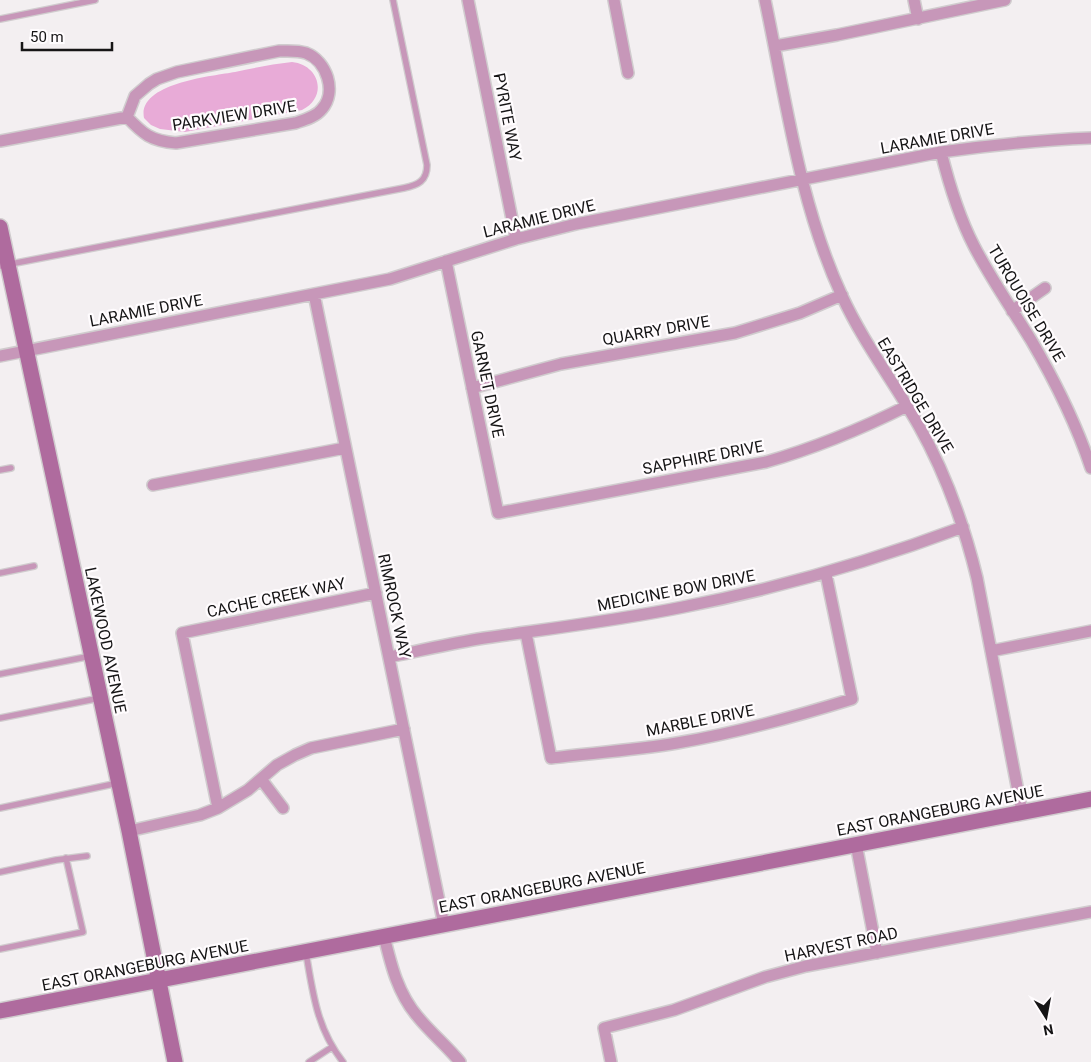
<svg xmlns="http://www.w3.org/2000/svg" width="1091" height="1062" viewBox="0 0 1091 1062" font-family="Roboto,sans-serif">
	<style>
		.green { fill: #e8abd7 }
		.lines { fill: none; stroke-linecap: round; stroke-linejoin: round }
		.lane-casing { stroke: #d0ccce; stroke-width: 8 }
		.street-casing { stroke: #d0ccce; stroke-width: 14 }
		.secondary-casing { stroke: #d0ccce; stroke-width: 18 }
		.lane { stroke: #c797b9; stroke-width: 5.5 }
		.street { stroke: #c797b9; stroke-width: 11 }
		.secondary { stroke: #af6b9e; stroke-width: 15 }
		.labels { text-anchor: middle; stroke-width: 4.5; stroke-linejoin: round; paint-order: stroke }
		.street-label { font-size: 16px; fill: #161516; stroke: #fffcfe }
	</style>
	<rect width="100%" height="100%" fill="#f3eff1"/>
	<path class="green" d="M292 62C320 65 328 97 302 110L185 132 160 129 151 125 144 118C137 83 213 76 235 72 254 68 273 64 292 62Z"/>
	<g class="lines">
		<g class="lane-casing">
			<path id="lane" d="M0 19 95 0
				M0 266 404 188C418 185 427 181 427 165L393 0
				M0 470 11 468
				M0 573 34 566
				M0 674 91 656
				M0 718 100 698
				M0 808 118 783
				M0 872 56 860 87 856
				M0 949 83 932 66 858
				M306 953C313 994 317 1029 343 1062
				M309 1062 332 1047"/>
		</g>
		<g class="street-casing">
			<path id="street" d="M468 0 516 239
				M614 0 628 73
				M765 0C786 99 799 203 842 296 863 342 894 382 919 426 946 474 964 525 977 578L1022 812
				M914 0 918 19
				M775 46 837 35 1005 0
				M279 51C288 51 297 50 306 53 327 61 337 92 322 109 316 117 304 120 295 123L176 143C151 141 143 134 127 117L135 96 149 84 157 79 177 72Z
				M0 141 127 117
				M941 152C949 184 959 217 974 246 991 279 1012 309 1031 340 1055 381 1076 423 1091 468
				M446 261 498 513 766 462C815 448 861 429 907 406
				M314 294 444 925
				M1012 311 1045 288
				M0 356 390 279 516 239 576 224 941 152C991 145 1040 140 1091 138
				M472 388 561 364 735 333 800 313 842 295
				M153 485 345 448
				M526 633 551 758C593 753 635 750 677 743 736 733 794 717 852 699L826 574
				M991 651 1091 631
				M389 657C418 651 448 644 478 639 546 629 615 621 683 607 779 588 872 561 963 527
				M261 779 283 808
				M218 808 182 633 376 593
				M129 831 200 815 218 808 248 790 277 765 295 755 311 748 404 729
				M856 844 877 953
				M384 936C391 965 398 994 418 1017 431 1033 447 1046 460 1062
				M611 1062 604 1028 674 1010 765 977 806 966 1091 912"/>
		</g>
		<g class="secondary-casing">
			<path id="secondary" d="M0 227 129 831 175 1062
				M0 1011 1091 799"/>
		</g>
		<use href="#lane" class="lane"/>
		<use href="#street" class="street"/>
		<use href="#secondary" class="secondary"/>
	</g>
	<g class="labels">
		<g class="street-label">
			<text transform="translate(234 115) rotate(-9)" y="6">PARKVIEW DRIVE</text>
			<text transform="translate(508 117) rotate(79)" y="6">PYRITE WAY</text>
			<text transform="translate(937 138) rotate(-10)" y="6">LARAMIE DRIVE</text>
			<text transform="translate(539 218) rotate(-14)" y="6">LARAMIE DRIVE</text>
			<text transform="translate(1027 303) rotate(59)" y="6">TURQUOISE DRIVE</text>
			<text transform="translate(146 310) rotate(-11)" y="6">LARAMIE DRIVE</text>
			<text transform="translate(656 330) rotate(-10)" y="6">QUARRY DRIVE</text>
			<text transform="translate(488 384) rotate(78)" y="6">GARNET DRIVE</text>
			<text transform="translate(916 395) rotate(59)" y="6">EASTRIDGE DRIVE</text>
			<text transform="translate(703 457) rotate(-11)" y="6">SAPPHIRE DRIVE</text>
			<text transform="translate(676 590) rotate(-11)" y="6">MEDICINE BOW DRIVE</text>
			<text transform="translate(276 597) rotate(-12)" y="6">CACHE CREEK WAY</text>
			<text transform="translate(395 606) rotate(78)" y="6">RIMROCK WAY</text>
			<text transform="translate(106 640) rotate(78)" y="6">LAKEWOOD AVENUE</text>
			<text transform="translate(700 720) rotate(-11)" y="6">MARBLE DRIVE</text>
			<text transform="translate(940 810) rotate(-11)" y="6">EAST ORANGEBURG AVENUE</text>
			<text transform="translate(542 887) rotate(-11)" y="6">EAST ORANGEBURG AVENUE</text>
			<text transform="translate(841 944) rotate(-12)" y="6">HARVEST ROAD</text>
			<text transform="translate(145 965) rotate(-11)" y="6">EAST ORANGEBURG AVENUE</text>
		</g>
	</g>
	<g transform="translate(1046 1017) rotate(169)" stroke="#fffcfe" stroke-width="4" paint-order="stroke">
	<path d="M0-4L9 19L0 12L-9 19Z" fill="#161516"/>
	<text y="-8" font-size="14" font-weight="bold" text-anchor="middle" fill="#161516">N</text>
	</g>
	<path d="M22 42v8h90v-8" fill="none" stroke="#161516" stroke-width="2.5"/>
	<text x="30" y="42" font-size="15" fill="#161516" stroke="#fffcfe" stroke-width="4" paint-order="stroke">50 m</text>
</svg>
